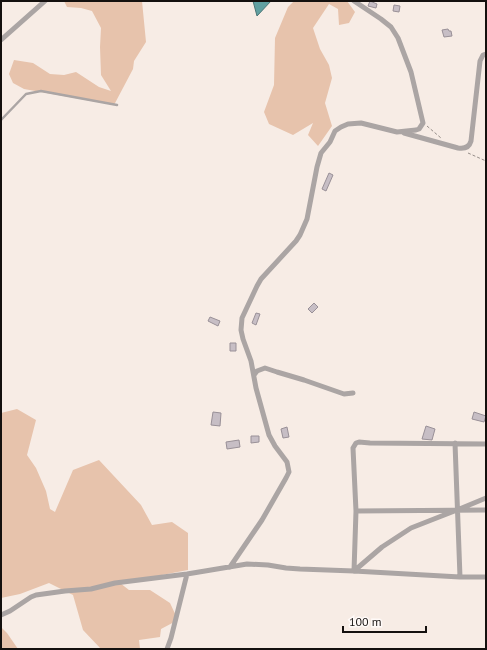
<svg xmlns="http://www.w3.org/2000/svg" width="487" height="650" viewBox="0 0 487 650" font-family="'PT Sans',sans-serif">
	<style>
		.green { fill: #e7c3ac }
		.water { fill: #61a0a1; stroke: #4a7575 }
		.building { fill: #c7bec5; stroke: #999097 }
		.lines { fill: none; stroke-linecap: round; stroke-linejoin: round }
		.path { stroke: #958d88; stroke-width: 1; stroke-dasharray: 3 2; stroke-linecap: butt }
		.lane { stroke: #aba5a4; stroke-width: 2.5 }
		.street { stroke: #aba5a4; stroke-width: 5 }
	</style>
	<rect width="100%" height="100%" fill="#f7ece5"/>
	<path class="green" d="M64 1H142L146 42 134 61 133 69 114 105 24 89 13 83 9 74 14 60 33 63 50 74 64 75 76 72 99 87 111 91 101 75 100 47 101 28 92 11 81 8 67 7Z
		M294 1H347L355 12 349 23 339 25 338 9 329 4 313 28 320 49 329 65 332 78 325 103 332 126 318 146 308 135 313 123 293 135 269 124 264 112 274 85 275 38 288 7Z
		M17 409 36 420 27 455 36 468 46 491 50 509 55 512 73 470 99 460 141 505 152 525 172 522 188 533V570L120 583 129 590H150L170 603 178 620 161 629 160 637 139 640 140 649H101L83 630 73 595 49 583 20 594 1 598V413Z
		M1 627 7 633 18 649H1Z"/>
	<path class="water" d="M253 1H271L257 16Z"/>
	<path class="building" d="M370 1 377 4 376 8 368 6Z
		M394 5 400 6 399 12 393 11Z
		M448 29 449 31H451L452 36 444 37 442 30Z
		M329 173 333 175 326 191 322 189Z
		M314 303 318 307 312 313 308 309Z
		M256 313 260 314 256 325 252 323Z
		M210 317 220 321 218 326 208 321Z
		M230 343H236V351H230Z
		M213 412 221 413 220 426 211 425Z
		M474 412 486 416 484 422 472 419Z
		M426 426 435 429 432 440 422 439Z
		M287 427 289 437 283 438 281 429Z
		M251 436H259V442L251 443Z
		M239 440 240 447 227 449 226 442Z"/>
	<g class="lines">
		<path class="path" d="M427 126 441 138
			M468 153 486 161"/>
		<path class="lane" d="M1 120 26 94 41 91 117 105"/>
		<path class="street" d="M1 40 45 1
			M404 133 458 148C464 149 469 148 471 141L480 61 483 55 486 54
			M254 375 257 371 265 368 277 372 304 380 344 394 353 393
			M455 443 460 577
			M356 511 486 510
			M230 567 262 520 286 478 289 472 287 462 275 446 269 435 256 388 251 361 243 339 241 330 242 318 257 286 261 279 296 241 300 235 307 219 317 167 321 153 330 142 335 131 341 127 348 124 361 123 397 132 416 130 419 129 423 123 411 72 398 38 391 27 381 19 354 1
			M354 571 356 511 353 448 356 443 359 442 370 443 486 444
			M354 571 382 547 411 528 457 510 486 498
			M1 615 10 611 31 597 36 595 65 591 91 589 115 583 187 574 247 564 268 565 286 568 300 569 354 571 460 577H486
			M167 649 171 638 187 574"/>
	</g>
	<rect width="487" height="650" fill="none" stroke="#14100e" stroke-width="4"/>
	<path d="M343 626v6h83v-6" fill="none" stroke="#14100e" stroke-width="2"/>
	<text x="349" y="626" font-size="12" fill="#14100e" stroke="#fffaf8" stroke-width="3" paint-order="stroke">100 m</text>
</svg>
